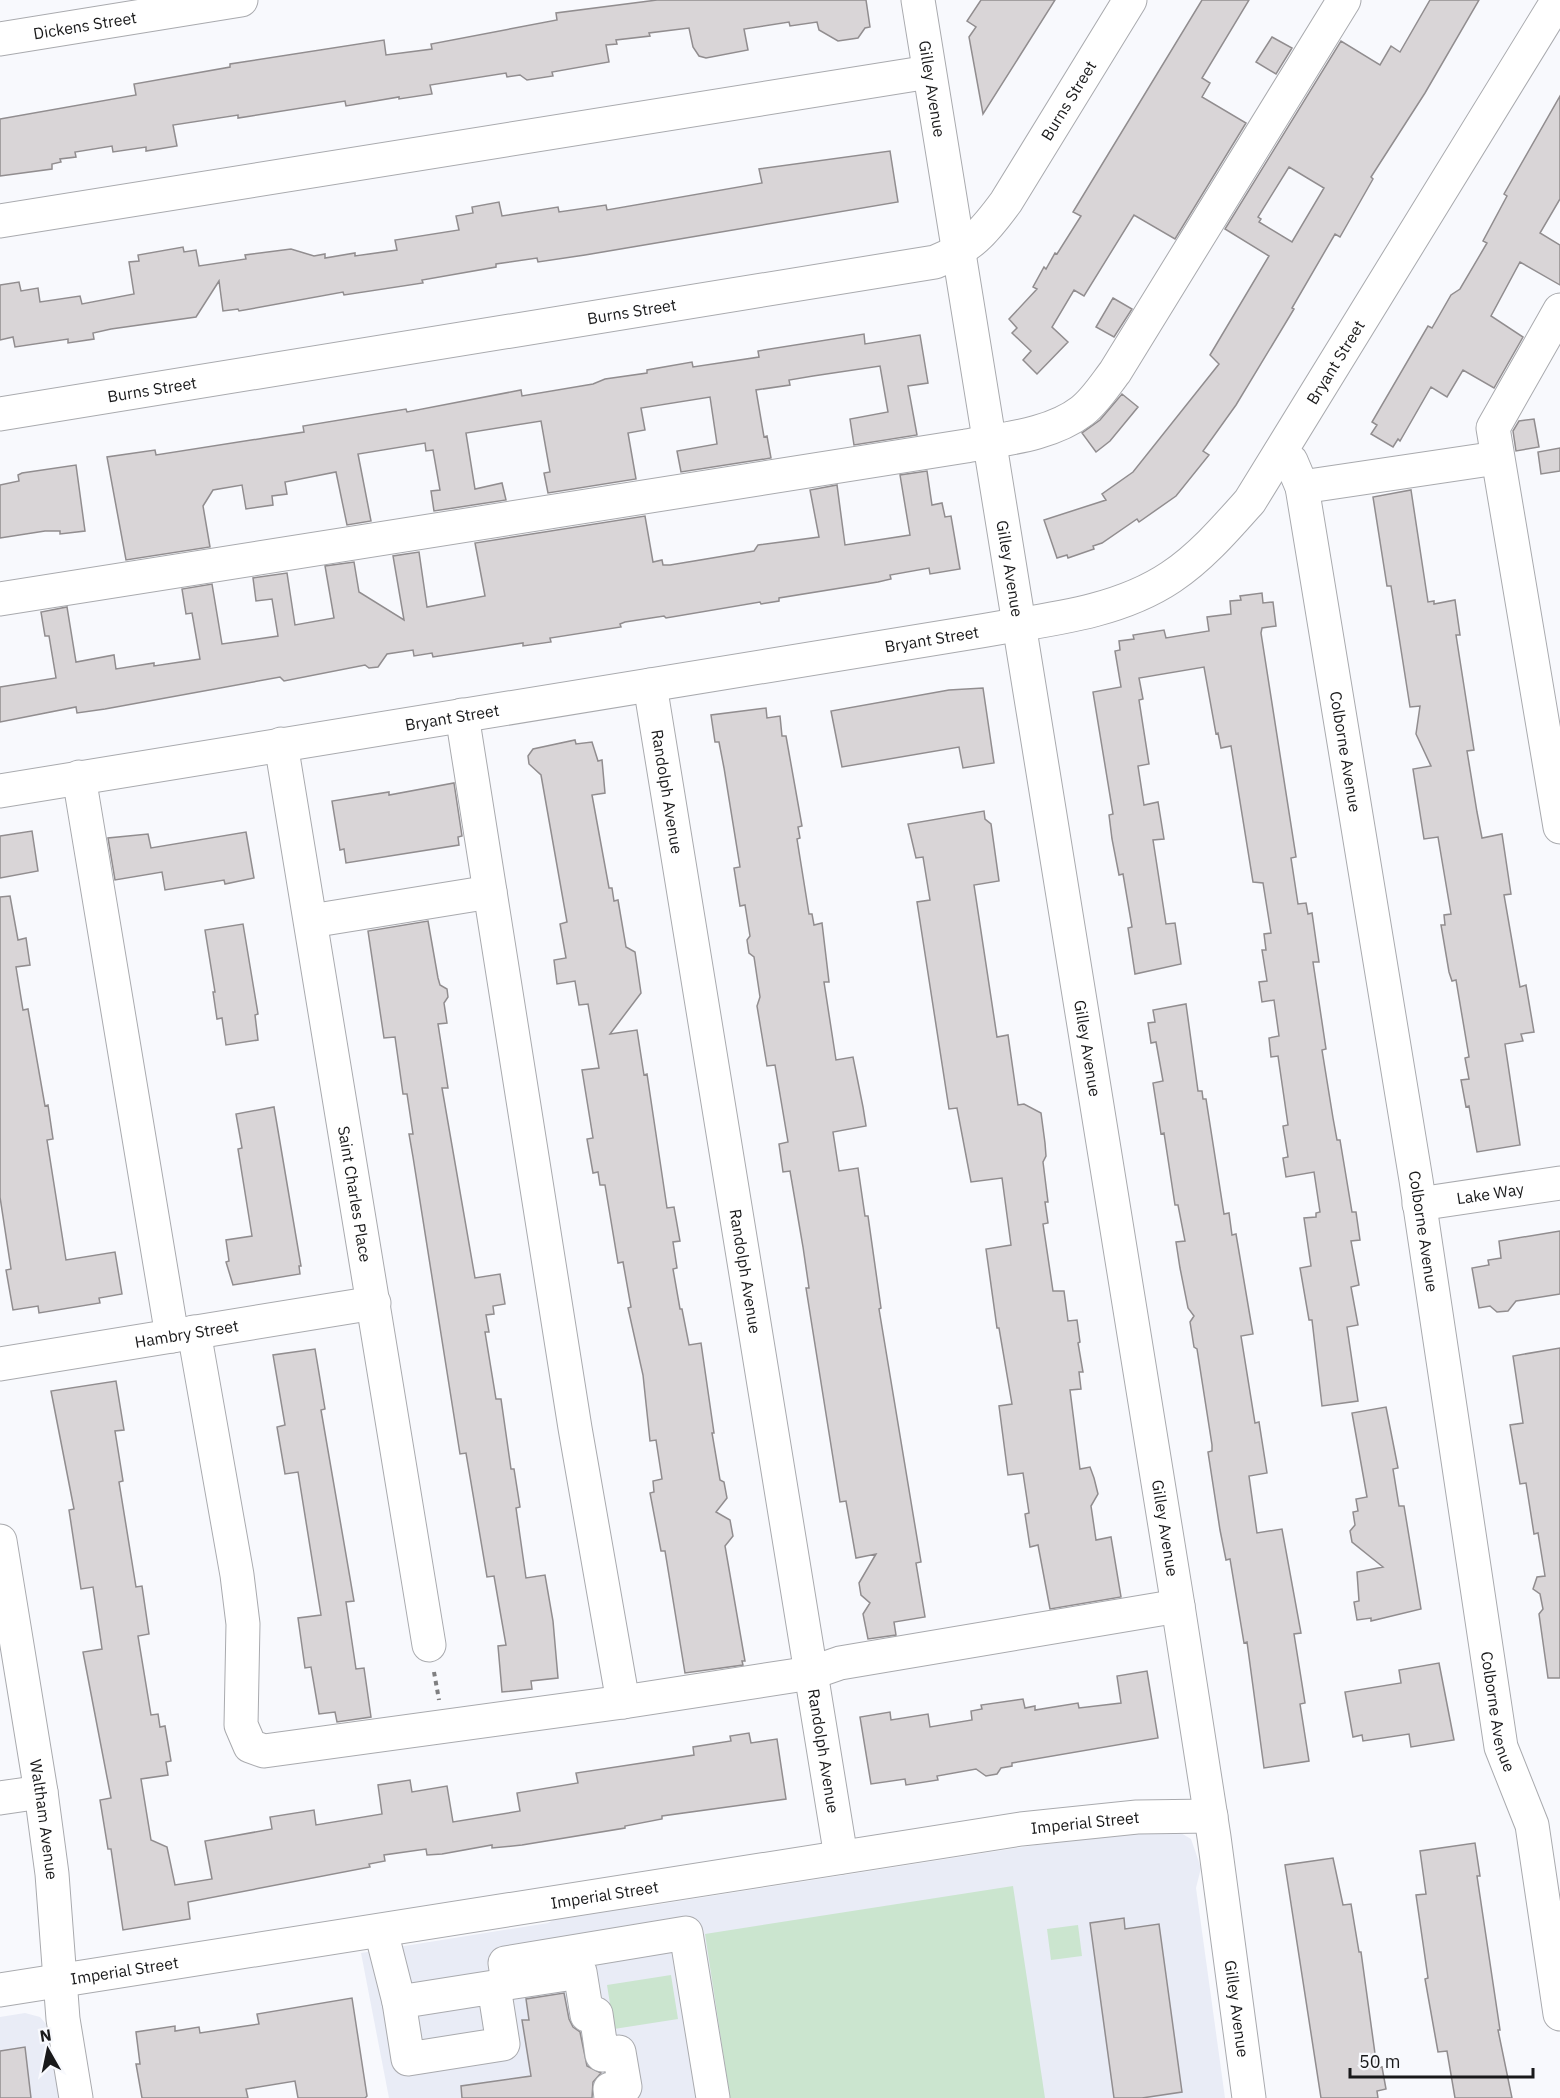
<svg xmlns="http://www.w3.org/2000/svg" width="1560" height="2098" viewBox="0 0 1560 2098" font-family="'IBM Plex Sans',sans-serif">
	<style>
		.built { fill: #e9ecf6 }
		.green { fill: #cbe5cf }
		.building { fill: #d9d5d7; stroke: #918d8f; stroke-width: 1.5; fill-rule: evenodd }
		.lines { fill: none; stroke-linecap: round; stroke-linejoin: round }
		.minor-casing { stroke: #a9aaae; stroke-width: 35 }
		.path { stroke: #7f7f81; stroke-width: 4; stroke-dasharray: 4.5 4.5; stroke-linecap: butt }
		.minor { stroke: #fff; stroke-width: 33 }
		.labels { text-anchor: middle; stroke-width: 4.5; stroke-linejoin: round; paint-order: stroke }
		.street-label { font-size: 16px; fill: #19191a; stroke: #f8f9fd }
	</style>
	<rect width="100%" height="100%" fill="#f8f9fd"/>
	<path class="built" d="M1174 1829 1191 1839 1201 1868 1196 1888 1225 2098H389L361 1953 548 1923 562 1915 617 1905 629 1909 1036 1845Z
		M25 2013 40 2017 46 2024 62 2098H0V2017Z"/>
	<path class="green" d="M1013 1886 1045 2098H730L705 1934Z
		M1078 1925 1082 1956 1051 1960 1047 1929Z
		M671 1975 678 2019 614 2029 607 1985Z"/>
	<path class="building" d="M657 0H866L870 27 865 28 858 38 838 41 819 30 817 22 790 26 789 22 744 29 748 50 706 58 699 56 693 47 689 28 649 33 650 36 616 40 617 44 606 45 609 62 552 72 553 76 527 80 520 75 507 77 506 73 430 85 432 94 399 99V97L346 106 345 101 238 118V115L173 125 177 146 146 151V147L113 152 112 146 75 152 76 157 60 159 61 162 52 164V169L0 176V119L136 95 134 84 230 67V64L384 40 386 55 432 49 431 44 557 20 556 13Z
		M981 0H1055L983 114 969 37 976 27 967 21Z
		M1202 0H1249L1202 78 1210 83 1202 97 1246 123 1175 239 1134 215 1084 296 1074 290 1052 327 1068 342 1037 374 1023 360 1031 351 1012 333 1017 328 1009 319 1037 289 1033 287 1044 267 1046 269 1055 253 1057 254 1081 216 1073 212Z
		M1430 0H1479L1425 93 1371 177 1373 179 1340 237 1335 234 1292 308 1294 309 1236 405 1203 451 1209 455 1176 496 1139 522 1137 519 1102 543 1093 546 1094 549 1068 558 1067 555 1057 558 1044 520 1106 500 1102 494 1133 472 1219 364 1210 355 1269 256 1225 229 1341 41 1380 65 1391 46 1400 52ZM1289 167 1324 188 1292 242 1259 222 1261 219 1258 217Z
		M1272 37 1292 48 1276 74 1256 62Z
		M1560 96V199L1540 233 1560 245V285L1520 262 1491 316 1523 337 1494 388 1463 370 1447 397 1431 387 1400 441 1398 439 1393 447 1371 434 1377 425 1372 422 1428 326 1432 328 1451 295 1460 289 1487 243 1483 241 1507 196 1504 194Z
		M890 151 898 202 585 255 538 262 537 258 496 264V267L422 280 423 283 344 295 343 292 239 311 238 309 223 311 219 281 196 317 111 329 93 333 94 339 68 343V339L15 347 13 337 0 340V285L19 282 21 291 38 288 40 302 80 296 82 304 134 294 129 262 139 261 138 255 183 247 184 252 196 250 199 266 246 259 245 255 291 249 314 256 325 254V258L355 253V256L397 250 395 240 459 230 456 216 473 213 472 207 499 202 502 216 558 207 559 212 606 205 607 210 762 183 759 169Z
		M1113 298 1132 309 1114 337 1096 327Z
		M864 334 865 344 920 335 928 383 908 386 917 435 854 445 850 419 888 412 880 366 813 376 789 380 790 385 756 390 764 437 767 436 771 458 681 472 677 451 717 444 710 397 641 408 645 430 628 433 636 479 548 493 544 473 550 472 541 421 466 433 475 489 502 483 506 500 434 511 431 491 440 490 433 450 426 451 425 443 358 454 371 521 347 525 336 472 285 482 287 494 272 496 273 505 246 509 242 485 213 490 203 506 210 547 126 560 107 457 155 450 156 455 271 437 304 432 303 426 406 409 407 412 521 390 522 396 593 384 605 379 647 373V370L692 362 693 367 759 357 758 351Z
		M1122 394 1138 407 1110 441 1096 452 1082 433 1100 420Z
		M1534 419 1539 447 1516 451 1513 431 1519 421Z
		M1560 448V471L1541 474 1538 452Z
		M76 465 85 531 60 534V531H45L0 538V485L19 481 18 475 22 473Z
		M927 471 932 505 942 503 945 517 951 516 960 569 930 574 929 568 890 575 891 579 878 582 779 598V601L761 604 760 602 666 618 664 616 625 622 620 624 621 627 550 638 551 642 523 646V643L433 657 432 653 414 656 413 650 387 654 378 667 369 668 365 665 284 681 280 677 105 709 77 713 76 707 0 722V687L56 678 49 636H45L41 612 67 607 76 662 114 655 116 669 154 663V666L200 659 192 613 186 614 182 589 212 584 222 644 278 636 272 599 256 601 253 578 287 573 295 625 334 618 325 566 354 562 359 592 404 620 393 556 419 552 427 607 485 596 475 543 645 516 653 562 662 560 663 565H670L754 551 758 545 819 537 810 490 837 485 845 545 910 535 900 475Z
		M1411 490 1428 602 1434 601V604L1455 600 1460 635H1456L1474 750 1467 751 1477 812 1482 838 1502 834 1511 894 1504 895 1520 987 1526 985 1534 1032 1521 1034 1523 1041 1505 1044 1520 1145 1477 1152 1469 1106 1466 1107 1461 1080 1469 1079 1465 1058 1469 1057 1456 980 1452 981 1449 972 1441 925H1445L1444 915 1451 914 1438 837 1424 839 1413 769 1431 766 1416 734 1420 706 1410 707 1391 586H1387L1373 497Z
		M1262 593 1263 603 1273 602 1276 626 1262 628 1261 633 1296 857 1291 858 1298 904 1306 903 1308 914 1312 913 1319 962H1313L1326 1049 1322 1050 1333 1118 1337 1140H1340L1352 1212H1356L1360 1240 1351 1241 1359 1285 1351 1287 1358 1325 1347 1327 1358 1401 1322 1406 1312 1320H1309L1300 1268 1311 1266 1304 1218 1316 1217V1213L1320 1212 1314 1172 1286 1177 1283 1158 1288 1157 1283 1126 1288 1125 1278 1056 1271 1057 1269 1038 1279 1036 1274 1000 1262 1002 1259 982 1267 981 1262 950H1266L1264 934 1271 933 1263 883 1253 882 1231 746 1221 748 1218 733 1216 734 1204 667 1139 678 1143 699 1139 700 1149 764 1138 766 1144 805 1158 802 1164 839 1153 840 1166 924 1175 923 1181 964 1135 974 1128 928 1132 927 1123 874 1119 875 1112 839 1109 815 1113 814 1093 692 1121 687 1115 651 1120 650 1119 641 1134 639 1133 635 1164 630 1166 638 1209 631 1207 617 1231 614 1230 601 1241 600 1240 596Z
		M983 688 994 763 963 768 959 747 842 767 831 711 949 690Z
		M766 708 767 718 780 716 782 736H786L802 826 798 827 800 838 797 839 809 914H812L814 925 822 923 829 982H824L836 1060 853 1057 863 1107 866 1126 833 1132 839 1171 858 1168 865 1216H868L881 1308 879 1309 921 1562 916 1563 925 1617 894 1622 896 1635 868 1639 863 1614 870 1603 861 1595 859 1583 876 1554 856 1558 846 1501 840 1502 806 1288H809L803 1247 790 1171 783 1172 779 1144 788 1142 775 1065 767 1066 757 1006 760 997 754 957 749 953 747 940 750 936 745 905 740 906 734 868 740 867 724 768 719 742H715L711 715Z
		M575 740 576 744 592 742 598 761 602 760 605 793 592 795 609 888H612L614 901 618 900 626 947 635 952 641 993 610 1034 637 1030 644 1075 647 1074 667 1208 674 1207 680 1241 673 1242 677 1268 673 1269 680 1309H682L689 1345 701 1343 714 1433H712L720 1480 724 1482 727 1498 716 1512 730 1520 733 1536 725 1546 745 1661H742L743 1665 685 1673 665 1551H661L650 1493 654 1492 653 1481 662 1479 656 1440 650 1441 643 1375 628 1308 631 1307 623 1262 618 1263 605 1185H600L598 1172 593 1173 587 1139 593 1138 582 1070 599 1068 588 1004 579 1005 575 981 557 984 554 960 566 958 560 924 567 922 541 775 529 764 528 756 533 749Z
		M454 783 462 836 458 837 459 845 346 863 344 849 340 850 332 801 389 792V795Z
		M984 811 985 819 991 824 999 881 974 885 997 1037 1008 1035 1018 1105 1024 1104 1041 1113 1045 1143 1046 1156 1043 1162 1048 1202H1045L1048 1223 1043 1224 1053 1291H1064L1068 1321 1077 1320 1080 1342 1078 1343 1083 1372H1079L1081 1389 1070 1390 1080 1469 1090 1467 1094 1478 1098 1494 1091 1506 1096 1540 1111 1537 1121 1597 1050 1609 1038 1545 1030 1547 1025 1514 1029 1513 1023 1473 1008 1475 999 1406 1012 1404 999 1328H997L986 1249 1011 1245 1002 1178 971 1182 957 1108 949 1109 917 902 930 900 923 857 916 858 908 824Z
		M32 831 38 871 0 878V836Z
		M246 832 254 878 225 884 224 880 165 890 162 872 115 880 108 838 148 834 151 848Z
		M10 896 18 940 26 938 30 965 16 967 23 1010 28 1009 45 1106 48 1105 53 1139 47 1140 66 1260 115 1252 122 1294 99 1298 100 1303 39 1313 38 1306 13 1310 6 1270 11 1269 0 1197V897Z
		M428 921 438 978 440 985 447 989 448 997 444 1003 447 1023 438 1024 448 1088H442L475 1278 500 1274 505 1304 493 1306 494 1314 486 1315 489 1332H485L496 1399H501L511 1469H514L520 1507 516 1508 526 1578 545 1575 553 1621 558 1678 531 1681 532 1689 502 1692 498 1646 506 1645 499 1605 494 1576 487 1577 466 1453 460 1454 413 1157 409 1134H413L407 1094H403L395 1037 384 1038 368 931Z
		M243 924 258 1014 255 1015 258 1040 226 1045 222 1018 217 1019 213 992H215L205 930Z
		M1186 1004 1198 1091H1202L1203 1099H1206L1224 1214 1229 1213 1232 1235 1236 1234 1253 1334 1241 1336 1255 1423 1259 1422 1267 1473 1249 1476 1257 1533 1282 1529 1301 1633 1294 1634 1305 1703 1300 1704 1309 1761 1264 1768 1247 1642 1244 1643 1230 1559 1226 1560 1220 1530 1208 1452 1212 1451V1445L1197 1349 1194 1347 1190 1322 1194 1316 1188 1308 1180 1268 1176 1242 1185 1241 1178 1205H1175L1164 1133 1161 1134 1153 1083 1163 1081 1156 1042 1151 1043 1148 1023 1155 1022 1153 1010Z
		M274 1107 301 1266H299L300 1274 233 1285 226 1262 229 1261 226 1240 252 1236 238 1149 242 1148 236 1114Z
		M1560 1231V1294L1516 1301 1508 1311 1497 1312 1490 1306 1479 1308 1472 1268 1489 1265 1488 1260 1501 1258 1499 1241Z
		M1560 1348V1678H1548L1539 1614 1543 1609 1540 1594 1533 1589 1537 1577 1545 1576 1538 1533 1534 1534 1526 1483 1520 1484 1510 1425 1523 1423 1513 1356Z
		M315 1349 325 1409 321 1410 354 1601 346 1602 356 1669 364 1668 371 1717 337 1722 335 1712 319 1714 311 1667 305 1668 298 1618 321 1615 298 1472 285 1474 277 1427 285 1425 273 1355Z
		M116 1381 124 1430 115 1431 123 1481 119 1482 136 1587 142 1586 149 1634 138 1636 151 1715 158 1714 160 1727 165 1726 171 1761 166 1762 168 1775 141 1779 151 1840 167 1847 175 1885 212 1879 205 1841 272 1829 270 1817 314 1810 316 1825 382 1814 378 1785 410 1780 412 1792 447 1786 453 1822 520 1811 517 1793 578 1783 576 1773 694 1755 693 1747 731 1741 730 1736 749 1733 751 1743 777 1739 786 1799 662 1816V1819L625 1826V1828L522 1845 492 1848V1845L442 1854 427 1855 426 1849 384 1855 385 1861 369 1864 370 1867 188 1902 190 1919 123 1930 111 1849H108L100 1800 111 1798 83 1652 102 1649 93 1587 81 1589 69 1510 74 1509 51 1391Z
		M1386 1407 1398 1468 1393 1469 1399 1506H1404L1421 1609 1371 1621V1618L1357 1620 1354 1602 1359 1601 1357 1572 1383 1567 1352 1542 1350 1531 1355 1525 1353 1512 1358 1511 1356 1499 1367 1497 1352 1413Z
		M1439 1663 1454 1740 1411 1747 1409 1734 1363 1741 1362 1735 1353 1737 1345 1692 1401 1683 1399 1670Z
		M1147 1671 1158 1738 1012 1763V1766L1001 1768 997 1774 986 1776 976 1769 937 1776 938 1780 906 1785 905 1779 871 1784 860 1717 890 1712 891 1720 928 1714 930 1727 972 1720 971 1711 982 1709 981 1705 1023 1699 1025 1708 1035 1706V1710L1078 1703 1079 1708 1121 1703 1117 1676Z
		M1475 1843 1480 1876H1477L1500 2030H1498L1512 2098H1455L1447 2051 1438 2052 1425 1979 1428 1978 1416 1895 1426 1894 1420 1851Z
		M1333 1858 1343 1905 1351 1904 1359 1952H1361L1377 2068 1382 2067 1386 2089 1377 2091 1378 2098H1321L1285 1865Z
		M1124 1918 1125 1929 1159 1924 1182 2092 1142 2098H1114L1090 1923Z
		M564 1993 569 2019 573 2027 580 2032 587 2066 601 2073 593 2082 592 2098H462L461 2086 531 2076 522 2020H529L526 1999Z
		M352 1998 367 2096 365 2098H298L295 2081 246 2089 248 2098H142L136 2064H140L136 2032 175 2026V2031L199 2027 200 2033 239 2027 259 2024 257 2014Z
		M25 2047 31 2098H0V2051Z"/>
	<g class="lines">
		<g class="minor-casing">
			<g id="minor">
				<path id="s1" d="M918 0 1178 1606 1214 1837 1249 2098"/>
				<path id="s2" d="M0 39 241 0"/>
				<path d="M0 221 929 72"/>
				<path d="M1560 310 1493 428 1560 827"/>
				<path id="s3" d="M0 414 935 262C970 248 984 232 1006 202L1130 0"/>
				<path id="s4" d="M1280 453 1291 461 1302 487 1416 1180 1501 1747 1532 1825 1560 2014"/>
				<path d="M1302 487 1497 458"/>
				<path d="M0 599 966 446C1003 439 1051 435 1082 411 1095 401 1105 385 1115 372L1344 0"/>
				<path id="s5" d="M650 685 841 1857"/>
				<path d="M462 715 575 1428 623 1702"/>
				<path id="s6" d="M281 744 429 1645"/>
				<path d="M79 777 172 1336"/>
				<path id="s7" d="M0 791 981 631C1043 620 1116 614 1171 577 1201 557 1226 528 1250 501L1558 0"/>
				<path d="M311 921 490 892"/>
				<path id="s8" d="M1419 1204 1560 1183"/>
				<path d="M194 1332 237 1575 243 1624 241 1725 250 1746 264 1751 623 1702 811 1673 840 1663 1178 1606"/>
				<path id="s9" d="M0 1364 374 1303"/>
				<path id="s10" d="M0 1541 41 1792 52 1874 63 2019 76 2098"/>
				<path d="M0 1798 41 1792"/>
				<path d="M381 1931 399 2002"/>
				<path d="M494 1987 503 2044 408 2059 399 2002Z"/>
				<path id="s11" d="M0 1990 1021 1829 1137 1817 1211 1816"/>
				<path d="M611 2098 610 2089 625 2087 619 2052 602 2055 596 2014 587 2015 580 1972 508 1983 505 1963 686 1933 713 2098"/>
			</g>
		</g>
		<path class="path" d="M434 1672 439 1700"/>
		<use href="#minor" class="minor"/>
	</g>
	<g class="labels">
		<g class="street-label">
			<text dy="6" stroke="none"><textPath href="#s2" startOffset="86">Dickens Street</textPath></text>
			<text dy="6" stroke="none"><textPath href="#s1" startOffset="90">Gilley Avenue</textPath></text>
			<text dy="6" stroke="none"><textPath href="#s3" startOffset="1161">Burns Street</textPath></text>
			<text dy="6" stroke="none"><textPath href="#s3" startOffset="640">Burns Street</textPath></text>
			<text dy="6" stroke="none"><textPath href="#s7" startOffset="1466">Bryant Street</textPath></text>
			<text dy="6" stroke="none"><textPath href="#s3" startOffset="154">Burns Street</textPath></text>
			<text dy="6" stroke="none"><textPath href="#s1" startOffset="576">Gilley Avenue</textPath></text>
			<text dy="6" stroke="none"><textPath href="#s7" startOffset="944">Bryant Street</textPath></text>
			<text dy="6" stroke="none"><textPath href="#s7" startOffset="458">Bryant Street</textPath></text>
			<text dy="6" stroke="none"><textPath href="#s4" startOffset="310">Colborne Avenue</textPath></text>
			<text dy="6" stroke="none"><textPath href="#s5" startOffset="108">Randolph Avenue</textPath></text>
			<text dy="6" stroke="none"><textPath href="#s1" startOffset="1062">Gilley Avenue</textPath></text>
			<text dy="6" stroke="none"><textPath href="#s6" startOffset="456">Saint Charles Place</textPath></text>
			<text dy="6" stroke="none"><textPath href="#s8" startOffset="72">Lake Way</textPath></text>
			<text dy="6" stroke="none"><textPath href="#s4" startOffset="796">Colborne Avenue</textPath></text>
			<text dy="6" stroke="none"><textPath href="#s5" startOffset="594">Randolph Avenue</textPath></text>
			<text dy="6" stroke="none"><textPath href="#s9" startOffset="189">Hambry Street</textPath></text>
			<text dy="6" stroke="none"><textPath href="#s1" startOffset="1548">Gilley Avenue</textPath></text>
			<text dy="6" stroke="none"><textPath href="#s4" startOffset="1282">Colborne Avenue</textPath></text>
			<text dy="6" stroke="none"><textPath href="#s5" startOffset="1080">Randolph Avenue</textPath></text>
			<text dy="6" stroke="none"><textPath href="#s10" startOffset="282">Waltham Avenue</textPath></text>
			<text dy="6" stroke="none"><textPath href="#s11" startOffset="1098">Imperial Street</textPath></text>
			<text dy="6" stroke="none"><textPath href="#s11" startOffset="612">Imperial Street</textPath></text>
			<text dy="6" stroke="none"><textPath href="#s11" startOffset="126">Imperial Street</textPath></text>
			<text dy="6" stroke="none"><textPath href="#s1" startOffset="2034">Gilley Avenue</textPath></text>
		</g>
	</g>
	<g transform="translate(48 2050) rotate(351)" stroke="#f8f9fd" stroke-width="4.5" paint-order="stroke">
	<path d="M0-4.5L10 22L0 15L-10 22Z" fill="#19191a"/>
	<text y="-9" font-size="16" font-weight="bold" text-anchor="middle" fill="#19191a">N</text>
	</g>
	<path d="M1350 2068v9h183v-9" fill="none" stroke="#19191a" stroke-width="3"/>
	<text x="1359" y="2068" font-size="18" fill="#19191a" stroke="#f8f9fd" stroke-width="4.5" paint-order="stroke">50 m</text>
</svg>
